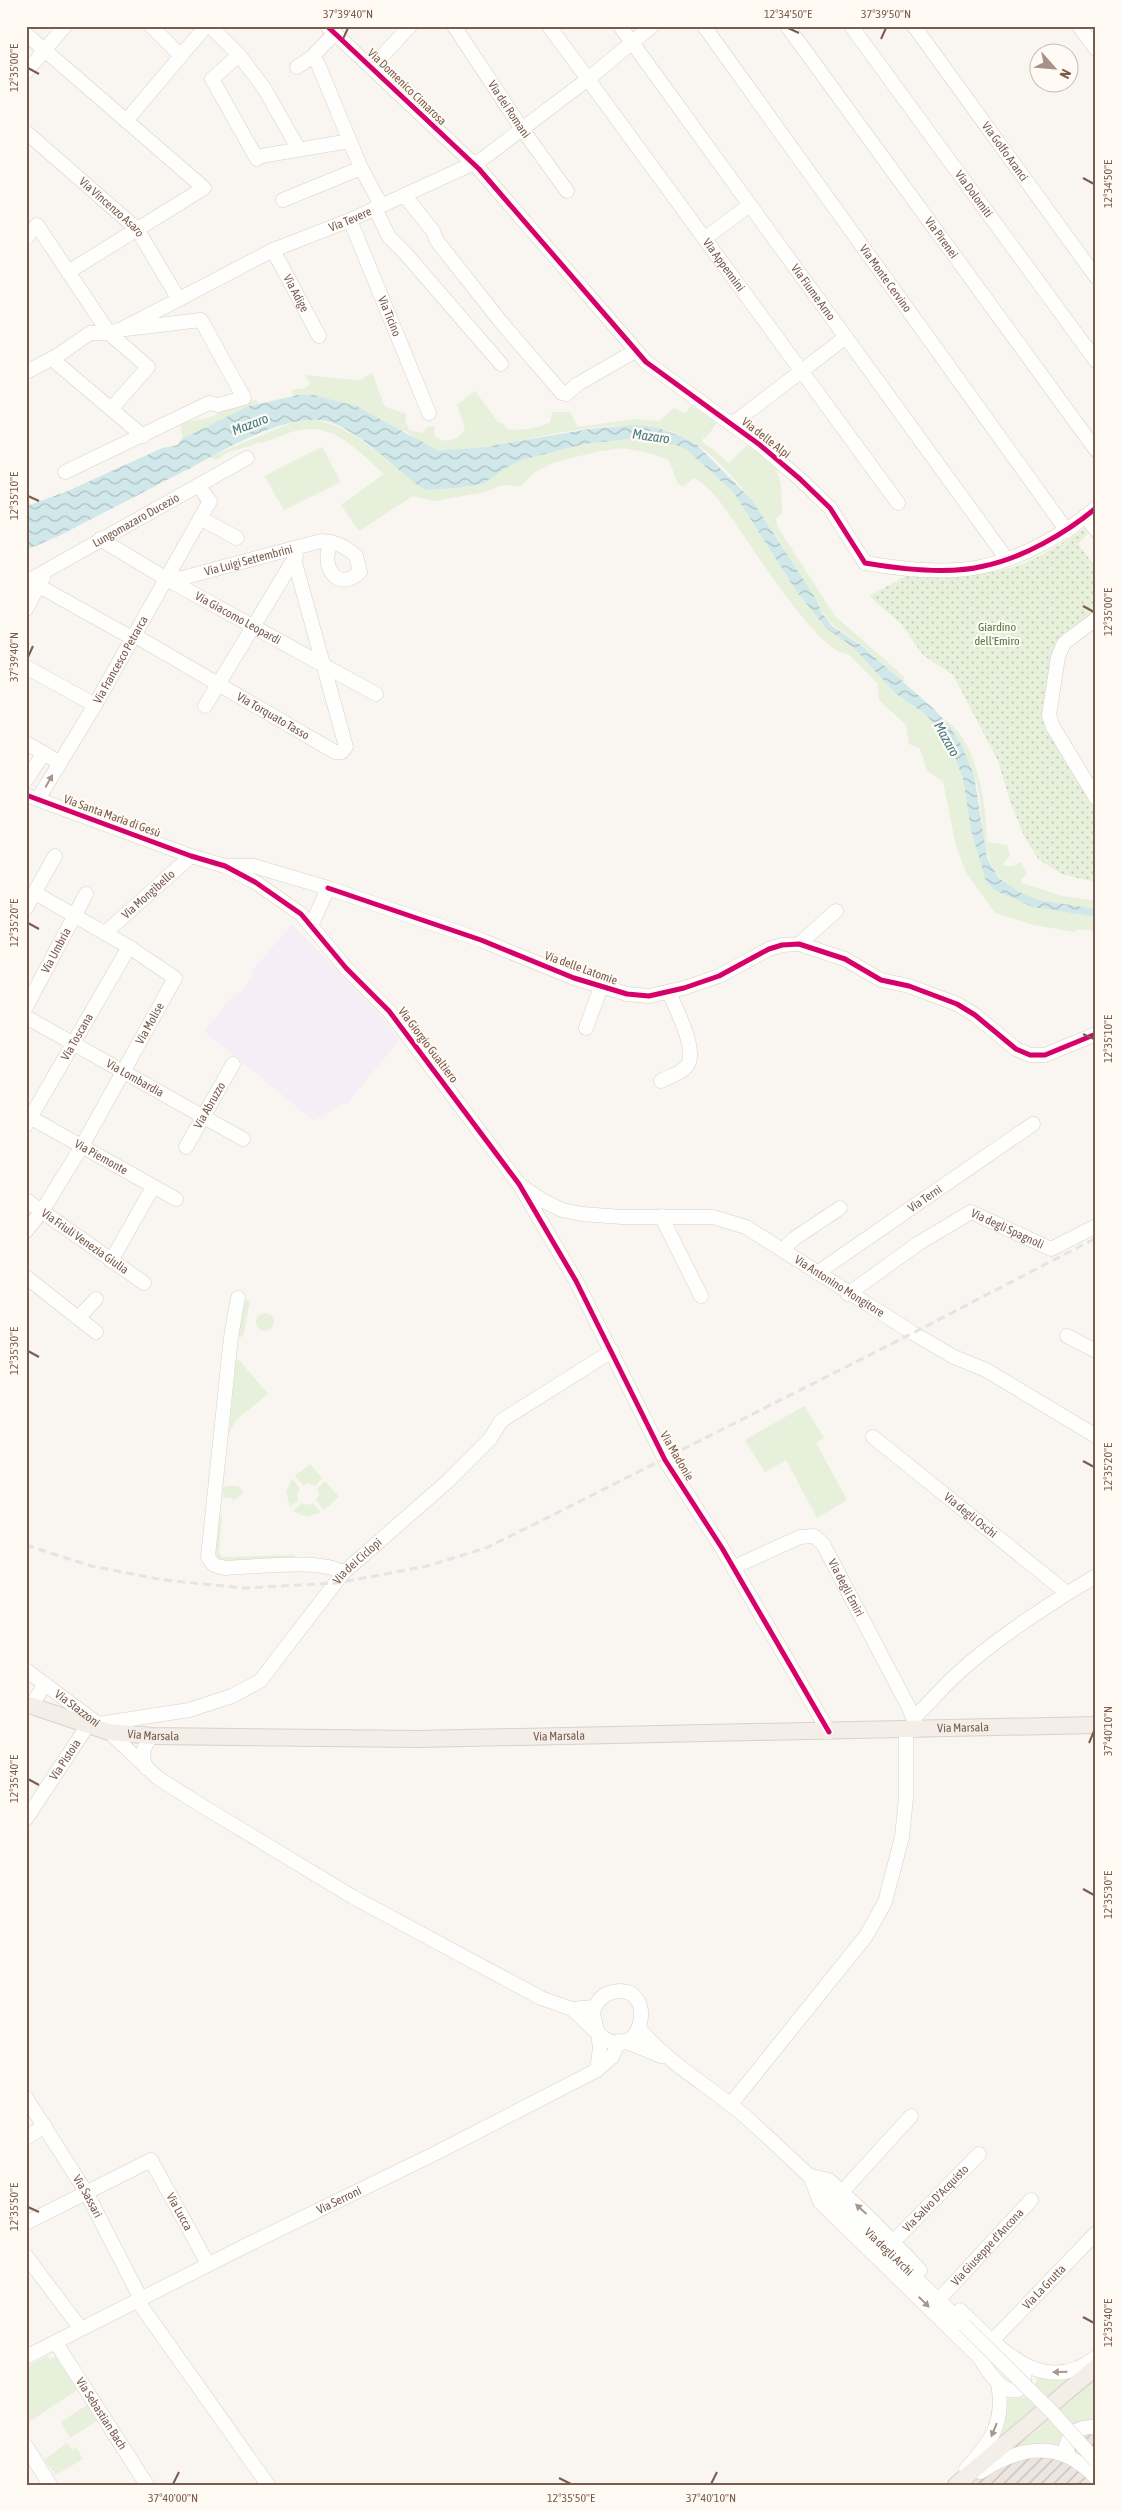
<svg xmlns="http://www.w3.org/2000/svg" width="1122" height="2511" viewBox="0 0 1122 2511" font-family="'Asap Condensed',sans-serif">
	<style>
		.industrial { fill: url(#industrial-furrows) }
		.education { fill: #f6eef6 }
		.green { fill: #e7f0db }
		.garden { fill: url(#garden-dots) }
		.water { fill: url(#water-waves) }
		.pier { fill: #f9f5f0 }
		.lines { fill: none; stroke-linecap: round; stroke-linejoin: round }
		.minor-casing { stroke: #d7d1cb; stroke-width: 15 }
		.major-casing { stroke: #dad1cc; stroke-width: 18 }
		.minor { stroke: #fefefd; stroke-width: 14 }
		.major { stroke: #f3eee8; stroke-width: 16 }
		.rail { stroke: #e6e3e7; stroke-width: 3; stroke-dasharray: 8 5; stroke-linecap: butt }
		.minor-bridge-casing { stroke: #d7d1cb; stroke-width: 15; stroke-linecap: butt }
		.minor-bridge { stroke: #fefefd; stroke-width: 14 }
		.cycleway-casing { stroke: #fffaf3; stroke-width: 8 }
		.cycleway { stroke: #d6006c; stroke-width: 5 }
		.oneway { fill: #a8958b }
		.ticks { fill: none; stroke: #7a5c4d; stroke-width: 2 }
		.labels { text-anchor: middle; stroke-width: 4.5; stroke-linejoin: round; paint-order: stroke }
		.street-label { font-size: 12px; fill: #7a5c4d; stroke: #fffaf3 }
		.park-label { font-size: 12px; fill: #537a41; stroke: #fffaf3 }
		.water-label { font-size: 14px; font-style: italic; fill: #437c86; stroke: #fffaf3 }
		.neatline { fill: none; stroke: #7a5c4d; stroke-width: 2 }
		.ticks-label { font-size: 12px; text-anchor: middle; fill: #7a5c4d }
	</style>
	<defs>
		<pattern id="industrial-furrows" width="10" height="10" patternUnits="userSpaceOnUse" patternTransform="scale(1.25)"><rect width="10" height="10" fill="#ede5e0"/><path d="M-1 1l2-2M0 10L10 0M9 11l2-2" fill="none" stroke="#c5bdb8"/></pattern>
		<pattern id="garden-dots" width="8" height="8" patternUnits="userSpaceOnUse" patternTransform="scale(1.25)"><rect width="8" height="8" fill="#e7f0db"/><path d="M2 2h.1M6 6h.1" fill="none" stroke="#c0c6b4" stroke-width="1.8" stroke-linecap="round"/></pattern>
		<pattern id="water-waves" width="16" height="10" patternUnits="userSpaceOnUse" patternTransform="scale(1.25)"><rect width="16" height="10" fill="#d0e8ea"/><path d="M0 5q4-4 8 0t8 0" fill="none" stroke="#aebfc0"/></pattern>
	</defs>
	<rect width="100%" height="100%" fill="#f9f5f0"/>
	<path class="industrial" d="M1096 2367V2485H956Z"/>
	<path class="education" d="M292 924 378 1012 399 1040 346 1105 344 1102 314 1121 204 1031 236 993 238 994 254 976 251 972Z"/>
	<path class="green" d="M372 373 385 407 407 414 405 420 409 430 422 433 429 426 435 427 434 436C446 445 458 440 465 429L457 405 475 391 498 422 504 424 507 429C520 431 538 429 550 422L552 412H570L578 427 634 419 659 421 674 408 686 413 691 405 717 423 705 439 703 438 702 441 729 463 747 445 775 465 781 484 782 514 776 518 777 526 835 616 890 664 904 677V683C891 671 878 659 864 647 843 630 827 627 816 599 780 547 750 482 696 444 638 403 539 442 473 448 463 449 450 453 439 451 428 450 415 439 407 432L298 395 293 396 292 390 305 388 310 384 305 375 354 380 362 379Z
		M256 400 259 403 249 406 182 439 181 424C190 419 205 421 215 415 227 408 241 402 256 400Z
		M310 419C358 425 387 466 426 490L457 488 483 484 506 468 522 460 584 444 639 438 676 445 687 450 734 493 797 592 826 628 854 648 895 693 925 714 939 729 953 752 963 779 971 830 986 882 996 891 1033 907 1096 917V931L1079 929 1074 932 1034 925 995 913 966 872 956 846 943 781 927 771 920 749 909 744 906 725 879 700 878 684 848 654C815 654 741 527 717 498 711 490 703 484 694 478L683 487 677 482 669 460 645 452 621 448 595 452 553 463 535 472 521 486 503 485 485 492 435 501 413 496 359 531 341 505 384 474C365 457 338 427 310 429 293 429 277 438 262 443L258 442C248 448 239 448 229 452 223 454 221 459 215 460L210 457 293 422Z
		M322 447 341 482 284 510 264 476Z
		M942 718C978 738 986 805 987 842L1007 845 1010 856 1004 862 1003 866H1013L1021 862 1027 874 1021 879 1022 883 1062 896 1096 901V909C1041 900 994 902 983 836 981 816 981 794 974 775 967 756 952 736 942 718Z
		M243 1299 250 1301 243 1337 237 1336Z
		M256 1322a9 9 0 1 1 18 0a9 9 0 1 1-18 0Z
		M236 1359 239 1360 268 1394 236 1420 229 1433Z
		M804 1406 824 1438 816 1443 847 1500 817 1518 786 1460 765 1472 745 1440Z
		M310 1464 322 1478 315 1486 309 1483 303 1485 295 1476Z
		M292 1479 300 1488 297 1494 298 1500 290 1507 286 1492Z
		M325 1481 339 1497 324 1510 316 1500 319 1495 317 1489Z
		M226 1486H238L244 1492 233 1501 232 1498 223 1497V1489Z
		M302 1503 308 1505 313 1503 321 1512 307 1517 293 1511Z
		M219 1516H222L219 1553 223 1557 295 1555V1561L227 1563 216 1558Z
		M47 2356 50 2360 55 2356 77 2390 26 2424V2367Z
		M1080 2371 998 2440 1005 2424 1008 2399C1030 2398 1032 2396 1038 2375Z
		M1096 2379V2421C1083 2420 1069 2421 1063 2435 1061 2440 1061 2443 1057 2447L1013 2450Z
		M87 2405 97 2421 70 2438 61 2422Z
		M67 2443 72 2450 76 2447 83 2459 56 2475 44 2460Z"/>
	<path class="garden" d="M1084 528 1088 534 1078 544 1096 568V612L1062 634 1057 643 1042 707V720L1071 772 1096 808V882L1064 875 1039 860 1024 836 1010 801 998 761 953 675 923 655 901 624 869 596 906 576 920 577 925 574C992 581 1030 567 1084 528Z"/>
	<path class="water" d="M298 395H313L356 406 439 451 485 447 589 429 634 425 655 427 681 436 696 444 752 500 816 599 822 613 832 626 862 646 934 709 948 724 961 744 974 775 987 858 999 878 1019 892 1039 900 1096 909V917L1033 907 996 891 986 882 971 830 963 779 953 752 939 729 925 714 895 693 854 648 826 628 797 592 734 493 687 450 676 445 639 438 584 444 522 460 506 468 483 484 457 488 425 490C397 472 359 429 326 421 282 411 204 461 166 482 141 496 114 508 88 521 68 531 48 543 26 550V506L65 492 162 448 177 445 182 439 249 406Z"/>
	<path class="pier" d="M182 436 178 445 162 448 65 492 26 506V503L64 489 161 446 176 443Z
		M186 470 188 472 165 485 26 553V550L61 535Z"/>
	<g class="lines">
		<g class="minor-casing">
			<g id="minor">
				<path d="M151 26 181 56"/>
				<path d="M210 26 239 55 212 79 257 159 261 156 350 141"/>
				<path d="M327 26 479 169 646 362 760 445 800 479 830 508 865 563C900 569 949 575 984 566 1023 558 1066 533 1096 508"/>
				<path id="s1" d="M454 26 522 129 567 191"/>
				<path id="s2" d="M549 26 898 503"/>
				<path id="s3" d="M620 26 1006 558"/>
				<path id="s4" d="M704 26 1067 531"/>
				<path id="s5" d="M787 26 1096 450"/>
				<path id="s6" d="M851 26 1096 361"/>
				<path id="s7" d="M914 26 1096 277"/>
				<path d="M1079 26 1096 49"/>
				<path d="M26 34 204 188 68 272"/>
				<path d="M239 55 264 88 298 148"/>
				<path d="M312 57 318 64 361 168 381 205"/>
				<path d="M297 67 312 57 335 33"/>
				<path d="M372 67 410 26"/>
				<path d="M26 72 65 26"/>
				<path d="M126 121 206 26"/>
				<path id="s8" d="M26 132 137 229 178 298"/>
				<path d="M404 195 433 231 437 241 501 322 562 393 566 394 578 384 635 351"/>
				<path d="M283 200 361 168"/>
				<path d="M375 208 389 237 405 253 501 364"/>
				<path id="s9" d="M350 220 429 413"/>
				<path d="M26 238 37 225 109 333 148 367 111 409"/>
				<path d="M705 238 750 205"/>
				<path id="s10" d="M273 250 319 336"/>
				<path d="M52 359 143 436"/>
				<path id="s11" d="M26 372 57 356 90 333H109L122 329 273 250 350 220 481 160 588 79 652 26"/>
				<path d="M732 424 846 337"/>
				<path d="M65 472 209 403 218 405 244 398 201 320 126 329"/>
				<path d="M1085 516 1096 530"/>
				<path d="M200 518 237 538"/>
				<path id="s12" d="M100 539 165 578 376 694"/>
				<path id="s13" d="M166 578H182L321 541C336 542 345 546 356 556L360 572C335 595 319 561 332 542"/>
				<path id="s14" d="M30 581 132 638H139L335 752H342L346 747 294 559"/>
				<path id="s15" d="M26 582 247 458"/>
				<path d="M26 609 43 578"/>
				<path d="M1096 619 1064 643 1058 657 1049 715 1053 727 1096 798"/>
				<path d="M26 667 95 705"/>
				<path d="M205 706 296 556"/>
				<path d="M26 743 59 762"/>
				<path d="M26 780 44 753"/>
				<path d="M26 795 191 856 225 866 255 882 301 914 346 968 389 1011 519 1184 576 1281 665 1460 722 1548 829 1732"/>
				<path id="s16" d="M38 799 95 705 210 501 199 487"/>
				<path d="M228 866H254L328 888 311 926"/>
				<path d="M328 888 481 940 574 978 627 994 649 996 684 988 719 976 769 949 782 945 799 944 845 959 881 980 909 986 957 1004 975 1015 1016 1049 1030 1055H1045L1096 1034"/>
				<path d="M26 908 55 856"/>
				<path id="s17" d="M105 933 191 856"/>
				<path d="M799 944 836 911"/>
				<path id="s18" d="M26 1007 86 894"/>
				<path id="s19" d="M26 1017 243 1139"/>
				<path d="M586 1028 601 987"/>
				<path d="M661 1081C668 1077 679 1074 685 1068 701 1054 675 1008 669 992"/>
				<path id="s20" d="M26 1115 176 1199"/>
				<path id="s21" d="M26 1125 129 947"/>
				<path id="s22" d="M186 1147 233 1064"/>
				<path id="s23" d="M523 1187 542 1200 562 1210 582 1214 622 1217H713L746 1227 913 1333 954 1357 986 1370 1096 1436"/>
				<path id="s24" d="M26 1200 144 1283"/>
				<path d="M661 1216 701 1296"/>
				<path id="s25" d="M26 1231 42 1211 82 1146 175 978 129 947 35 893"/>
				<path d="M783 1249 795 1238 840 1208"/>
				<path d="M111 1261 153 1187"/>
				<path id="s26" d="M817 1273 1033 1124"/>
				<path d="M26 1277 96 1332"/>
				<path id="s27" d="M848 1294 919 1243 971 1212 1051 1249 1096 1226"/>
				<path d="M238 1298 231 1337 208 1557 214 1565 225 1568C251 1567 325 1558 343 1573"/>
				<path d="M78 1318 96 1299"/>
				<path d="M1067 1336 1096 1351"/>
				<path id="s28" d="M873 1437 1067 1593"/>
				<path id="s29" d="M734 1567 800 1537 814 1536 823 1544 909 1708 915 1723V1730"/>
				<path id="s30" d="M26 1670 109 1732 158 1778 204 1807 353 1897 541 1998 572 2009 594 2007"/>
				<path d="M31 1706 45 1684"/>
				<path d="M914 1718C928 1704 942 1688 957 1674 999 1636 1047 1605 1096 1576"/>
				<path id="s31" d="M92 1725 189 1710 232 1696 260 1681 343 1573 448 1481 490 1439 501 1421 612 1351"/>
				<path d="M146 1768C141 1754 143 1747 152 1736"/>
				<path id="s32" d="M26 1819 88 1725"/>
				<path d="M572 2009C582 2018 593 2030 604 2038 643 2064 659 1982 613 1992 602 1994 596 2002 593 2013L597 2031"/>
				<path id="s33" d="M639 2028C669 2065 712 2087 747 2118 821 2185 892 2255 964 2325"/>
				<path d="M624 2041 661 2056"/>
				<path d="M597 2070 600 2048 598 2033"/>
				<path id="s34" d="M26 2098 86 2192 141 2299"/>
				<path d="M731 2104 866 1936 885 1902 902 1837 906 1798V1730"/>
				<path d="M26 2138 45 2126"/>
				<path d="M811 2176 829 2180 873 2221 920 2270"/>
				<path d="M812 2181 820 2202 979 2357C986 2367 995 2384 1007 2389 1024 2396 1028 2378 1021 2365"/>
				<path d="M842 2192 911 2116"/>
				<path id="s35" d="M26 2223 151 2160 208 2264"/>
				<path id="s36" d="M893 2242 979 2154"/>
				<path d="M26 2256 81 2329"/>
				<path id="s37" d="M944 2294 1031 2200"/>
				<path d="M137 2300 268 2485"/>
				<path d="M960 2310C997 2345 1042 2400 1096 2357"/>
				<path id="s38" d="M992 2341 1096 2233"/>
				<path id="s39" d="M56 2343 147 2485"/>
				<path id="s40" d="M26 2357 247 2245 436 2153 597 2070 612 2057 619 2041"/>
				<path d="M26 2446 50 2485"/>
				<path d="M1069 2456 1066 2446C1070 2431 1080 2426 1096 2427"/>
				<path d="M966 2469C992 2441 1005 2422 998 2383"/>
				<path d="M980 2472C1021 2446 1060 2439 1096 2478"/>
			</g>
		</g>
		<g class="major-casing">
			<g id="major">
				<path id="s41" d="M26 1704 109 1732 152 1736 419 1739 1096 1725"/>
				<path d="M956 2485 1096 2367"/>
			</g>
		</g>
		<use href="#minor" class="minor"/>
		<use href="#major" class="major"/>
		<path class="rail" d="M26 1545 91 1566 164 1580 244 1588 338 1583 427 1566 486 1548 541 1521 913 1333 1096 1238"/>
		<g class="minor-bridge-casing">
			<path id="minor-bridge" d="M964 2325 1053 2413 1096 2461"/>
		</g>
		<use href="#minor-bridge" class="minor-bridge"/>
		<g class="cycleway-casing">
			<path id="cycleway" d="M327 26 479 169 646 362 760 445 800 479 830 508 865 563C900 569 949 575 984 566 1023 558 1066 533 1096 508
				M26 795 191 856 225 866 255 882 301 914 346 968 389 1011 519 1184 576 1281 665 1460 722 1548 829 1732
				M328 888 481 940 574 978 627 994 649 996 684 988 719 976 769 949 782 945 799 944 845 959 881 980 909 986 957 1004 975 1015 1016 1049 1030 1055H1045L1096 1034"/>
		</g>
		<use href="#cycleway" class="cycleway"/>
	</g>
	<defs><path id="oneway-solid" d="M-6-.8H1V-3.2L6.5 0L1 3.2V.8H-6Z" transform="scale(1.25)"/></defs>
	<g class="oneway">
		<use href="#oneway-solid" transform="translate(49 781) rotate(-61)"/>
		<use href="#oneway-solid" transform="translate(861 2209) rotate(-138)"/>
		<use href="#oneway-solid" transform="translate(924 2302) rotate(45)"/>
		<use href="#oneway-solid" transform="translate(1060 2372) rotate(178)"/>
		<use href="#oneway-solid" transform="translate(994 2430) rotate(112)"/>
	</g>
	<path class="ticks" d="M788 28 799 33M343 39 348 28M881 39 886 28M28 68 39 74M1083 178 1094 184M28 496 39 501M1083 606 1094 612M28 657 33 646M28 923 39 929M1083 1034 1094 1039M28 1351 39 1357M1083 1461 1094 1467M1089 1743 1094 1731M28 1779 39 1785M1083 1889 1094 1895M28 2207 39 2212M1083 2317 1094 2323M559 2478 571 2484M173 2484 179 2472M711 2484 717 2472"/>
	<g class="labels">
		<g class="street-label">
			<text transform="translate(407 87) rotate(44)" y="4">Via Domenico Cimarosa</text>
			<text dy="4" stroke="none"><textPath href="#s1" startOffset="100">Via dei Romani</textPath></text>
			<text dy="4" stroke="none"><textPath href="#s7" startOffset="155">Via Golfo Aranci</textPath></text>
			<text dy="4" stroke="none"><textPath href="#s6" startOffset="208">Via Dolomiti</textPath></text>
			<text dy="4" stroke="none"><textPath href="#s8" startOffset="114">Via Vincenzo Asaro</textPath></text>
			<text dy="4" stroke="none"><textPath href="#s11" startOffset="361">Via Tevere</textPath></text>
			<text dy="4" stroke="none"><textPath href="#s5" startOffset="262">Via Pirenei</textPath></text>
			<text dy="4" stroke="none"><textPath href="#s2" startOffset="296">Via Appennini</textPath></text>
			<text dy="4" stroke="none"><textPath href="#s4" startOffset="311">Via Monte Cervino</textPath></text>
			<text dy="4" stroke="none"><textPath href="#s3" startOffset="329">Via Fiume Arno</textPath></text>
			<text dy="4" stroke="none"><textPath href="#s10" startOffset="49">Via Adige</textPath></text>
			<text dy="4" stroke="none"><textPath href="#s9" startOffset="104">Via Ticino</textPath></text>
			<text transform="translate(766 438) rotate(38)" y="4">Via delle Alpi</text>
			<text dy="4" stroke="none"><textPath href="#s15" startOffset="126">Lungomazaro Ducezio</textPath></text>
			<text dy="4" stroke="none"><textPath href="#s13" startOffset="85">Via Luigi Settembrini</textPath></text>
			<text dy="4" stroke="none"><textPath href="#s12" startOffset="159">Via Giacomo Leopardi</textPath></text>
			<text dy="4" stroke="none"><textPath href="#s16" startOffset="162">Via Francesco Petrarca</textPath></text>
			<text dy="4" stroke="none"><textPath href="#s14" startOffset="279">Via Torquato Tasso</textPath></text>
			<text transform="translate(112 816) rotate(20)" y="4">Via Santa Maria di Gesù</text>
			<text dy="4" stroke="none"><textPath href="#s17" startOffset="58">Via Mongibello</textPath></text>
			<text dy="4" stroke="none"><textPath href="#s18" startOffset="64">Via Umbria</textPath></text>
			<text transform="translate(581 968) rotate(20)" y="4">Via delle Latomie</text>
			<text dy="4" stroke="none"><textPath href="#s25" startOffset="242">Via Molise</textPath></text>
			<text dy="4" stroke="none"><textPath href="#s21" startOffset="102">Via Toscana</textPath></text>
			<text transform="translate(428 1045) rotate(53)" y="4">Via Giorgio Gualtiero</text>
			<text dy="4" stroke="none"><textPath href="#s19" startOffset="125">Via Lombardia</textPath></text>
			<text dy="4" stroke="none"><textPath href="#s22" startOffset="48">Via Abruzzo</textPath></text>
			<text dy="4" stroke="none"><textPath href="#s20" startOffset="86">Via Piemonte</textPath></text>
			<text dy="4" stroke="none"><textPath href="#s26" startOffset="131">Via Terni</textPath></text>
			<text dy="4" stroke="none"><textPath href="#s27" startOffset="188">Via degli Spagnoli</textPath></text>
			<text dy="4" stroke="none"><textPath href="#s24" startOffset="72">Via Friuli Venezia Giulia</textPath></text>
			<text dy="4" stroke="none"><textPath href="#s23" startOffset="342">Via Antonino Mongitore</textPath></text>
			<text transform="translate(677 1456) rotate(60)" y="4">Via Madonie</text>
			<text dy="4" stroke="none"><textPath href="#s28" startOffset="125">Via degli Oschi</textPath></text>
			<text dy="4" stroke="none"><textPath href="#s31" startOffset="330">Via dei Ciclopi</textPath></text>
			<text dy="4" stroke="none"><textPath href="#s29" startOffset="148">Via degli Emiri</textPath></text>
			<text dy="4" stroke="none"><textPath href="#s30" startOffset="64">Via Stazzoni</textPath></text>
			<text dy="4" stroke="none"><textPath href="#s41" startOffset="942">Via Marsala</textPath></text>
			<text dy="4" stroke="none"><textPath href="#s41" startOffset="132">Via Marsala</textPath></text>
			<text dy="4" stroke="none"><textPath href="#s41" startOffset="538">Via Marsala</textPath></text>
			<text dy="4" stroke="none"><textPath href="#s32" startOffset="71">Via Pistoia</textPath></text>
			<text dy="4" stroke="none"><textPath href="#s34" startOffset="116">Via Sassari</textPath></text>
			<text dy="4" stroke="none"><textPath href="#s36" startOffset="61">Via Salvo D'Acquisto</textPath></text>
			<text dy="4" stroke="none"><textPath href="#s40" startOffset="350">Via Serroni</textPath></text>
			<text dy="4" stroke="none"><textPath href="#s35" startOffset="199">Via Lucca</textPath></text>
			<text dy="4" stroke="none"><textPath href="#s37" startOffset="64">Via Giuseppe d'Ancona</textPath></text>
			<text dy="4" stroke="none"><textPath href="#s33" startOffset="336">Via degli Archi</textPath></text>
			<text dy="4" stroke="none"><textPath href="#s38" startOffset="75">Via La Grutta</textPath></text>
			<text dy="4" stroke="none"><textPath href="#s39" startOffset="84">Via Sebastian Bach</textPath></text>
		</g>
		<g class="park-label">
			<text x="997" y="631">Giardino<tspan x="997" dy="14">dell'Emiro</tspan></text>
		</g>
		<g class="water-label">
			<text transform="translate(250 424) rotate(-21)" y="5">Mazaro</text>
			<text transform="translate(651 436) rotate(8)" y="5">Mazaro</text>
			<text transform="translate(947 739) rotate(61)" y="5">Mazaro</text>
		</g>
	</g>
	<rect width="1122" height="2511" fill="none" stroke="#fffaf3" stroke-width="55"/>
	<g transform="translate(1054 68) rotate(117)"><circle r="24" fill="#fffaf3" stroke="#cabbb1"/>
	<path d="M0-4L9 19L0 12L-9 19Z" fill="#a69286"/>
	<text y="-8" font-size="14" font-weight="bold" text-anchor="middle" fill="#7a5c4d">N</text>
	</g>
	<rect x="28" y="28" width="1066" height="2456" class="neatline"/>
	<g class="ticks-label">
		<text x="348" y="18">37°39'40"N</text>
		<text x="788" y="18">12°34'50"E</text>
		<text x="886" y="18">37°39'50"N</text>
		<text transform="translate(14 68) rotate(-90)" y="4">12°35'00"E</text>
		<text transform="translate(1108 184) rotate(-90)" y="4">12°34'50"E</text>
		<text transform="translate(14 496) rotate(-90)" y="4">12°35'10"E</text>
		<text transform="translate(1108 612) rotate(-90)" y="4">12°35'00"E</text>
		<text transform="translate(14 657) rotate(-90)" y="4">37°39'40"N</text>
		<text transform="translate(14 923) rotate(-90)" y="4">12°35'20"E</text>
		<text transform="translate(1108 1039) rotate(-90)" y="4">12°35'10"E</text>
		<text transform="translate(14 1351) rotate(-90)" y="4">12°35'30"E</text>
		<text transform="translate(1108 1467) rotate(-90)" y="4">12°35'20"E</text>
		<text transform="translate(1108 1731) rotate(-90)" y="4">37°40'10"N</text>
		<text transform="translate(14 1779) rotate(-90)" y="4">12°35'40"E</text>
		<text transform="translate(1108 1895) rotate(-90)" y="4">12°35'30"E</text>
		<text transform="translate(14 2207) rotate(-90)" y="4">12°35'50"E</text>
		<text transform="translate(1108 2323) rotate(-90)" y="4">12°35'40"E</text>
		<text x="173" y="2502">37°40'00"N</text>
		<text x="571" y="2502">12°35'50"E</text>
		<text x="711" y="2502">37°40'10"N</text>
	</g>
</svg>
